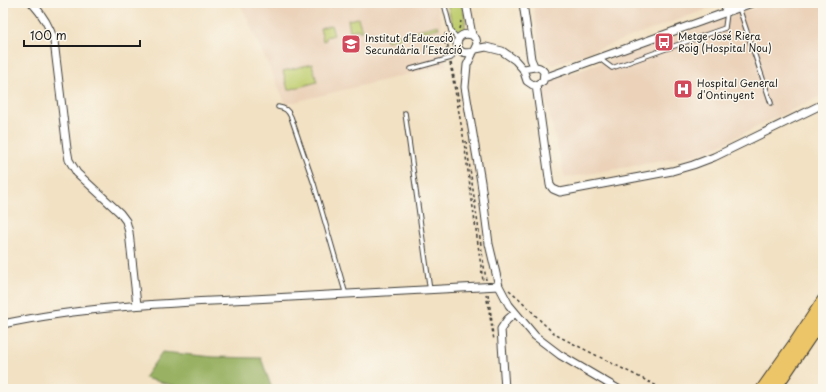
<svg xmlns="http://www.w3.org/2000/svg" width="826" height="392" viewBox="0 0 826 392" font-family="'Playpen Sans',sans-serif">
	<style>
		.built { fill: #ebd2b9 }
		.green { fill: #c0ce70; stroke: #6e7546 }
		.forest { fill: #98b162; stroke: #5a663f }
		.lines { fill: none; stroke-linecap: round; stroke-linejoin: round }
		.lane-casing { stroke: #3c3a35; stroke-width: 5.5 }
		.street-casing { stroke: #3c3a35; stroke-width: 9 }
		.primary-casing { stroke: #3c3a35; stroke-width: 13 }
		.path { stroke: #3c3a35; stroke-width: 1.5; stroke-dasharray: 3 3; stroke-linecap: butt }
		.lane { stroke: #fff; stroke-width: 3.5 }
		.street { stroke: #fff; stroke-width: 7 }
		.primary { stroke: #edc569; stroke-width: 11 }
		.labels { text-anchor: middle; stroke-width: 3; stroke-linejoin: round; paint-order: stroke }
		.poi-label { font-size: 10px; fill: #1c1c1c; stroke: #fbf7ec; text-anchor: start }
	</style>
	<rect width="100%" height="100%" fill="#fbf7ec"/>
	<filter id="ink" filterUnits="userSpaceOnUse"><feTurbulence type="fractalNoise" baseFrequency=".025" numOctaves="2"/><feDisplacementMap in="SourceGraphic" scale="8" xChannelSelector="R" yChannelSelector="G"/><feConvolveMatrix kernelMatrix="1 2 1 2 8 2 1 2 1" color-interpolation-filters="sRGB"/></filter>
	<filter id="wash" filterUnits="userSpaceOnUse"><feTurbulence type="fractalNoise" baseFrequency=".012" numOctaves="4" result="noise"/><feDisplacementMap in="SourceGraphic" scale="16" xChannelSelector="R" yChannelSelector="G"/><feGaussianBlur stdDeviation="0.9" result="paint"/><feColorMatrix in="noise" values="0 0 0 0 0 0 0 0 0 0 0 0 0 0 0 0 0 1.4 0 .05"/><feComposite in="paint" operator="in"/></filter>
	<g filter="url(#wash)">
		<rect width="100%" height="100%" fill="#f2e1c3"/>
		<path class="built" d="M240 3H436L441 23 446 65 286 104Z
			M533 3H708L705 10 553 65 541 56Z
			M768 3H823V95L701 154 565 178 542 84Z"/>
		<path class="green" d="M447 3H461L465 16V29L461 34 455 31 452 24Z
			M358 18 362 31H359L358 29 350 31 348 20Z
			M331 25 334 35 326 37V40L323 41 320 28Z
			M438 25 439 28 387 41 386 38Z
			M312 64 317 82 288 90 283 71Z"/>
		<path class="forest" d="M162 352 214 357 261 358 272 389H187L144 378Z"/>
	</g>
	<g filter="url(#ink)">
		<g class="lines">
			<g class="lane-casing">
				<path id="lane" d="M444 3 451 31 458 39
					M739 8 771 103
					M600 59 612 68 725 28 727 13
					M411 69 451 58 457 48
					M278 107C285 108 288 110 291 117L314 184 346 295
					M405 113 430 291"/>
			</g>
			<g class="street-casing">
				<path id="street" d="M32 3C42 14 50 27 54 41L67 149 69 160 77 173 120 213 126 221 129 232 137 305
					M466 3 472 35 476 39 477 44 467 65 465 87 481 182 489 244 499 286 509 305 535 336 560 355 618 389
					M523 3 531 59 534 66
					M724 3 727 12
					M472 35C464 33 458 35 457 44 459 53 465 54 473 52
					M476 49 486 47 502 51 515 60 523 69 527 81 533 85H536L543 81 544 72C538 63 531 69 523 69
					M544 78 752 3
					M536 85 550 185 553 189 560 192 672 171 693 165 714 157 823 104
					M3 324C86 306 170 303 253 299 335 295 417 291 499 286
					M505 389 501 329 507 320 515 313"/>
			</g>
			<g class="primary-casing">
				<path id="primary" d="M762 389 796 341 823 300
					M775 389 823 318"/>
			</g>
			<path class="path" d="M459 29 461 21
				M445 33 449 51
				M443 36 448 53
				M450 63 463 135 483 281
				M451 63 460 106
				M466 141 486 280
				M509 290C527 304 540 323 558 336L663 389
				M486 294 494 340
				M488 294 493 329"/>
			<use href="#lane" class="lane"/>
			<use href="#street" class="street"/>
			<use href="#primary" class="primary"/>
		</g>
	</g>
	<defs>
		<g id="bus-square" transform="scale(1)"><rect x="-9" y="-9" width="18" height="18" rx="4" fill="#d1495b" stroke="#fbf7ec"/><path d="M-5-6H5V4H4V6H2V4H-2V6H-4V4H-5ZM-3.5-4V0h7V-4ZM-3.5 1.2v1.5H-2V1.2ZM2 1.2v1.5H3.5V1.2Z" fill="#fff"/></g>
		<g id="school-square" transform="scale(1)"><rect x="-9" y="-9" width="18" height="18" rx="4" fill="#d1495b" stroke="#fbf7ec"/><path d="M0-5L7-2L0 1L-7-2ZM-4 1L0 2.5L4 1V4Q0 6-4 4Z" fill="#fff"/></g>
		<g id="hospital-square" transform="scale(1)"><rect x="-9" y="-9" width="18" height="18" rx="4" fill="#d1495b" stroke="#fbf7ec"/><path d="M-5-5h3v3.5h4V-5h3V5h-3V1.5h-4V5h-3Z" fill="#fff"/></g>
	</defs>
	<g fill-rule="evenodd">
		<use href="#bus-square" x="664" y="42"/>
		<use href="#school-square" x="351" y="44"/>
		<use href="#hospital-square" x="683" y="89"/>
	</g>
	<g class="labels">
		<g class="poi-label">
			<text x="678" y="40">Metge José Riera<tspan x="678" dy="12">Roig (Hospital Nou)</tspan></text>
			<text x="365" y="42">Institut d'Educació<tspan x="365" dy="12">Secundària l'Estació</tspan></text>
			<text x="697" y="87">Hospital General<tspan x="697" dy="12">d'Ontinyent</tspan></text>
		</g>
	</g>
	<rect width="826" height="392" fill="none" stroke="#fbf7ec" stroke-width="16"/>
	<path d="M24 40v6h116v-6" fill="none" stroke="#1c1c1c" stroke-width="2"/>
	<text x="30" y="40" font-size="12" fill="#1c1c1c" stroke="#fbf7ec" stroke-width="3" paint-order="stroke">100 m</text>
</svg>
